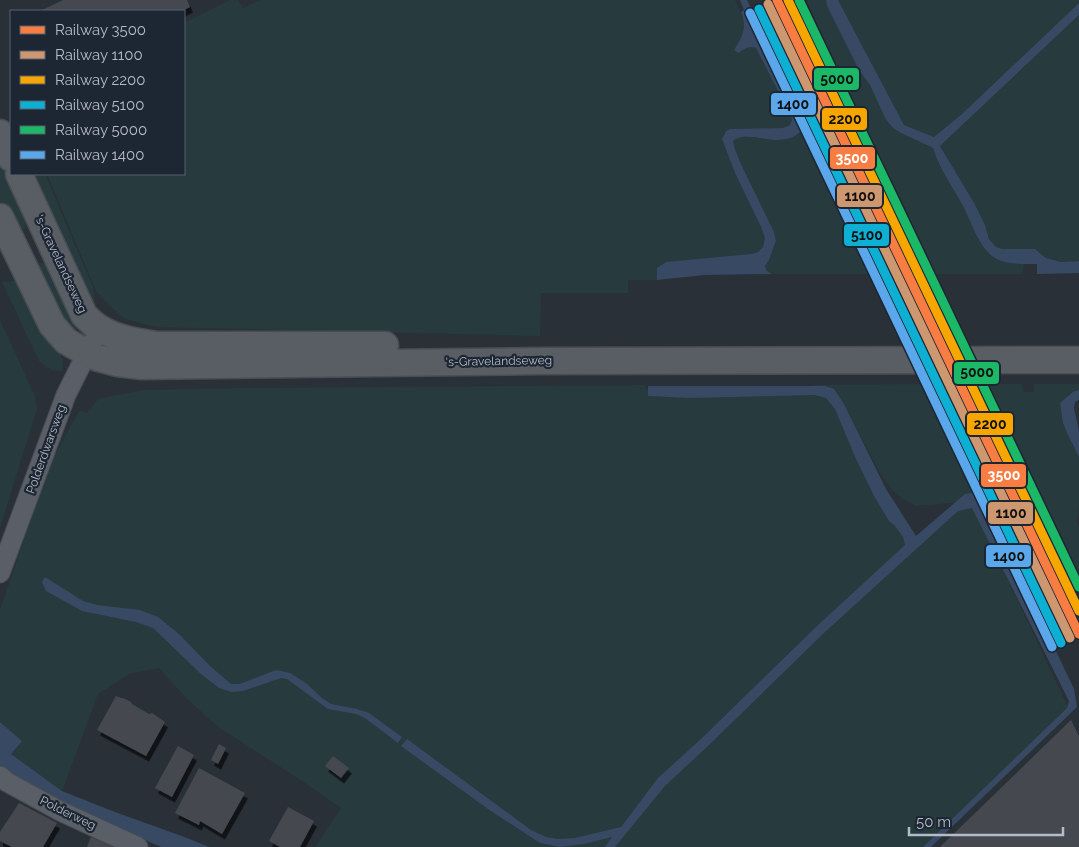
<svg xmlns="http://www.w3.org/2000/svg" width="1079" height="847" viewBox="0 0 1079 847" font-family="Raleway,sans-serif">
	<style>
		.green { fill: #273a3e }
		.water { fill: #384963 }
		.building { fill: #444950; filter: url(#shadow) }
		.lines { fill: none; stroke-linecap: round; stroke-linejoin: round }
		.minor-casing { stroke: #484c53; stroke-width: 21 }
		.secondary-casing { stroke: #484c53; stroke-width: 29 }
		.minor { stroke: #5a5e66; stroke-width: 19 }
		.secondary { stroke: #595d64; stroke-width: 26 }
		.rail-1-casing { stroke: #1d2633; stroke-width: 12 }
		.rail-2-casing { stroke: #1d2633; stroke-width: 12 }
		.rail-3-casing { stroke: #1d2633; stroke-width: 12 }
		.rail-4-casing { stroke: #1d2633; stroke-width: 12 }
		.rail-5-casing { stroke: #1d2633; stroke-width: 12 }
		.rail-6-casing { stroke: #1d2633; stroke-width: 12 }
		.rail-1 { stroke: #f77d43; stroke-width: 9 }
		.rail-2 { stroke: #cd976f; stroke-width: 9 }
		.rail-3 { stroke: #f7a600; stroke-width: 9 }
		.rail-4 { stroke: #0dafd3; stroke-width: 9 }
		.rail-5 { stroke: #1ab867; stroke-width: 9 }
		.rail-6 { stroke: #5aa8eb; stroke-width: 9 }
		.labels { text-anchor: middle; stroke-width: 4.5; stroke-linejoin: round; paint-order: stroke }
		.street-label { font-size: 12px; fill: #b4bcc9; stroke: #1d2633 }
		.line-badge { stroke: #1d2633; stroke-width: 2 }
		.badge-label { font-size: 14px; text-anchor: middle; font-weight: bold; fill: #fff }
		.pale-badge-label { font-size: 14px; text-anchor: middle; font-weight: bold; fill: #111 }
	</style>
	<defs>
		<filter id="shadow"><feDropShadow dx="3" dy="5.5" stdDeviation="0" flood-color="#0009"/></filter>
	</defs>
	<rect width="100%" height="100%" fill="#2a3038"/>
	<path class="green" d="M230 0H238L243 8 261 0H735C746 23 748 27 735 50L752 46 756 48 791 116 792 120 790 125 783 128 730 129 726 131 722 138 735 173 761 227 765 238 763 247 758 252 751 254 657 268V280H628V293H541L540 336 156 327 123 318 109 305 96 291 47 174H184V23Z
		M807 0H826L827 6 859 70 870 85 885 118 893 128 901 133 933 148 938 163 963 206 982 244 1010 262 1024 264 1023 274H935L821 36Z
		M838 0H1079V3L963 113 934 137 904 125Z
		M1079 15V261L1061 262 1046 258 1035 249H1002L996 248 989 239 985 225 940 146Z
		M769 20 802 75 895 274H772L767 271 765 266 769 260 776 241 774 232 740 162 735 149 733 141C743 132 766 141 780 140 788 140 794 136 801 131L798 97 789 85 763 34V28Z
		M0 154C11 177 25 202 25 229L17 231 10 221 0 200Z
		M29 174H45L93 287 96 314Z
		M39 263H50L78 326 74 334 65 326 37 271Z
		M14 281 21 284 59 348 63 363 62 371 51 370 39 361 2 282Z
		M0 320 35 396 37 409 0 528Z
		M947 384 989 471 985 475 986 484 985 494 981 498 970 500 1068 707 925 847H315L341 808 302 781 217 726 186 698 159 668 129 674 98 694 62 791 10 754 22 741 0 722V610L49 466 79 411 87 413 98 399 143 390 240 388 644 385 649 392 809 391 828 396 836 408 910 548 961 502 916 506 903 499 892 490 880 473 842 401 823 387 808 385Z
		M986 384H1022L1023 392H1034V384H1079V390L1074 391 1060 404 1068 435 1079 457V508L1077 522 1079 527V578Z"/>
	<path class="water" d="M740 0H747L754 15 757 18C768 16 774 6 783 1 787 0 792 0 796 0L769 20 763 28C764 42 780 71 789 84 791 88 795 92 798 96 804 106 809 123 800 132 781 151 747 128 733 141L735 149 740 162 774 232 776 241 769 260 765 266 767 271 772 274 704 275 657 280V268L666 262 751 254 758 252 763 247 765 238 761 227 735 173 722 139 726 131 730 129 783 128 790 125 792 120 791 116 756 48C749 45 744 49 738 53L734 50C743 36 747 28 741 12L744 10Z
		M826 0H838L904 125 934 137 963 113 1079 3V15L940 146 974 203 985 225 989 239 996 247 1002 249H1035L1046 258 1061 262 1079 261V273L1037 274V264C1022 264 1004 265 992 256 978 245 971 221 963 206 953 187 939 169 933 148L901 133 893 128 885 118 870 85 859 70 827 6Z
		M648 386H825L834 389 844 404 886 489 916 536 965 494 973 493 980 495 1004 542 1074 689 1077 707 931 847H923L1067 708 1069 701 972 508 958 511 825 632 709 745 665 786 615 847H605L612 837 584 844 560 847 540 843 488 809 401 746 407 739 531 830 546 837 558 839 575 838 621 827 658 778 702 738 817 626 905 545 903 537 895 526 889 521 874 496 856 459 835 409 826 398 815 395 689 398 648 396Z
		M1079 390V400L1075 402 1074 408 1079 431V457L1068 435 1063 423 1060 403 1074 391Z
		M45 577 83 601 97 605 140 610 158 617 179 634 210 666 231 684H240L276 670 290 673 306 683 322 698 331 704 357 709 369 713 402 737 398 743 365 718 356 714 328 709 287 679 281 678 243 691 231 692 219 688 201 674 153 628 136 622 82 611 46 591 42 582Z
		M0 722 22 741 11 754 62 791 115 812 187 838 209 847H161L109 824 54 801 15 778 6 769 4 770 0 766Z"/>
	<path class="building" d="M63 0H187L190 7 182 11H40Z
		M116 696 121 698H123L131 702 132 704 149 714 152 713 165 722 146 756 97 730Z
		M1071 720 1079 736V847H940Z
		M219 744 226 748 218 764 211 760Z
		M178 746 194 755 172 797 155 788Z
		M333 756 349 768 341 778 325 766Z
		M199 768 245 793 222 834 200 821 199 825 175 813Z
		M19 803 57 823 43 847H12L0 841V832Z
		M288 807 314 821 300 847H280L269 841Z
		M91 837 113 847H87Z"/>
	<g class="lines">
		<g class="minor-casing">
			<path id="minor" d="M0 573 66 395 92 343
				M0 776 7 782 60 811 138 847"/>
		</g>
		<g class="secondary-casing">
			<path id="secondary" d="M0 133 11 158
				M19 174 84 315C89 320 94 325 99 328 116 339 138 342 157 345H385
				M0 217 52 325 66 341 87 353 98 358 117 363 142 366 543 361 1079 360"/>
		</g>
		<use href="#minor" class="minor"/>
		<use href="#secondary" class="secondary"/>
		<g class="rail-1-casing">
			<path id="rail-1" d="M777 0 1079 634"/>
		</g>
		<g class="rail-2-casing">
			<path id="rail-2" d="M768 4 1070 638"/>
		</g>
		<g class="rail-3-casing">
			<path id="rail-3" d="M788 0 1079 611"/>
		</g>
		<g class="rail-4-casing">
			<path id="rail-4" d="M759 9 1061 643"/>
		</g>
		<g class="rail-5-casing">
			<path id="rail-5" d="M799 0 1079 587"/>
		</g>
		<g class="rail-6-casing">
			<path id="rail-6" d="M750 13 1052 647"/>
		</g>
		<use href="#rail-1" class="rail-1"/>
		<use href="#rail-2" class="rail-2"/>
		<use href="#rail-3" class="rail-3"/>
		<use href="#rail-4" class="rail-4"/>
		<use href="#rail-5" class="rail-5"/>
		<use href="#rail-6" class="rail-6"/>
	</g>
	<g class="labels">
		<g class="street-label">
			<text transform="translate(61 264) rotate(65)" y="4">'s-Gravelandseweg</text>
			<text transform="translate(499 361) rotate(-1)" y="4">'s-Gravelandseweg</text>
			<text transform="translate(46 449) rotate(-70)" y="4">Polderdwarsweg</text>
			<text transform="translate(68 813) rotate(26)" y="4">Polderweg</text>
		</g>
	</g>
	<g class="line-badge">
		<rect x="813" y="67" width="47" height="24" rx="5" fill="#1ab867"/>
		<rect x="770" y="92" width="47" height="24" rx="5" fill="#5aa8eb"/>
		<rect x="821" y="107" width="47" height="24" rx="5" fill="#f7a600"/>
		<rect x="829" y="146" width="47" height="24" rx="5" fill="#f77d43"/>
		<rect x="836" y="184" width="47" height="24" rx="5" fill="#cd976f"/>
		<rect x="843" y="223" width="47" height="24" rx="5" fill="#0dafd3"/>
		<rect x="953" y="361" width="47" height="24" rx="5" fill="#1ab867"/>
		<rect x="966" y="412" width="48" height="24" rx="5" fill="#f7a600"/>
		<rect x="980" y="463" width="47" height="25" rx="5" fill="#f77d43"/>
		<rect x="987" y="501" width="47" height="24" rx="5" fill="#cd976f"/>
		<rect x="985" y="544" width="47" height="24" rx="5" fill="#5aa8eb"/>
	</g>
	<g class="badge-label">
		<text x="852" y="163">3500</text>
		<text x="1004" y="480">3500</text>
	</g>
	<g class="pale-badge-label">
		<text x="837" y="84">5000</text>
		<text x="793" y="109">1400</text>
		<text x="845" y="124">2200</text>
		<text x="860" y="201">1100</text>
		<text x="867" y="240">5100</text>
		<text x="977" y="377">5000</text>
		<text x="990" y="429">2200</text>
		<text x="1011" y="518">1100</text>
		<text x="1009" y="561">1400</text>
	</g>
	<rect x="10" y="10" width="175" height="165" fill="#1d2633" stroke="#59626f"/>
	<rect x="20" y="26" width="25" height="8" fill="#f77d43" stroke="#59626f"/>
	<text x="55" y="35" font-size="15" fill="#b4bcc9">Railway 3500</text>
	<rect x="20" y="51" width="25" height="8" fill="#cd976f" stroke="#59626f"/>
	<text x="55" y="60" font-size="15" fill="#b4bcc9">Railway 1100</text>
	<rect x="20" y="76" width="25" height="8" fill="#f7a600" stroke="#59626f"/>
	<text x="55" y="85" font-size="15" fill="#b4bcc9">Railway 2200</text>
	<rect x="20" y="101" width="25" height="8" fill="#0dafd3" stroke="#59626f"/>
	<text x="55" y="110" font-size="15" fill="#b4bcc9">Railway 5100</text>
	<rect x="20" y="126" width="25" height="8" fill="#1ab867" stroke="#59626f"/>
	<text x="55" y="135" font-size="15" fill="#b4bcc9">Railway 5000</text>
	<rect x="20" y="151" width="25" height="8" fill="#5aa8eb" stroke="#59626f"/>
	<text x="55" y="160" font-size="15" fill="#b4bcc9">Railway 1400</text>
	<path d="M909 827v8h154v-8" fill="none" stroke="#b4bcc9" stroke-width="2.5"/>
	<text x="916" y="827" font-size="15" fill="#b4bcc9" stroke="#1d2633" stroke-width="4" paint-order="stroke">50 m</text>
</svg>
